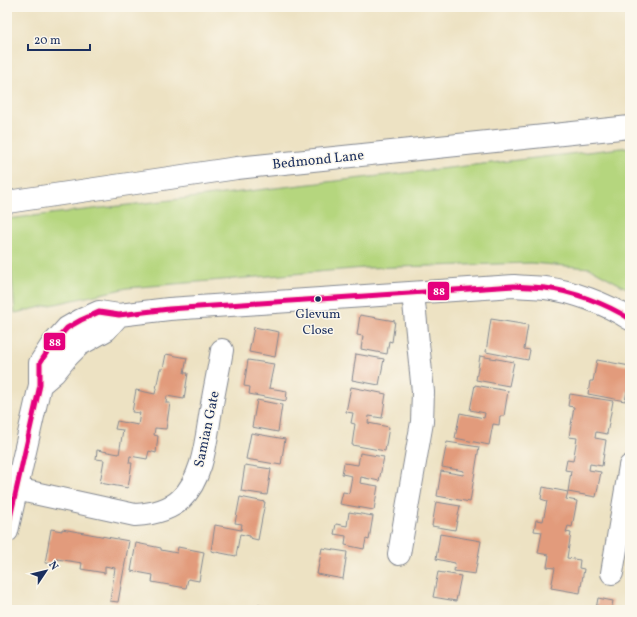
<svg xmlns="http://www.w3.org/2000/svg" width="637" height="617" viewBox="0 0 637 617" font-family="Vollkorn,serif">
	<style>
		.green { fill: #b5d67e; stroke: #68826e }
		.building { fill: #e29b7c }
		.lines { fill: none; stroke-linecap: round; stroke-linejoin: round }
		.minor-casing { stroke: #848890; stroke-width: 24 }
		.tertiary-casing { stroke: #848890; stroke-width: 24 }
		.minor { stroke: #fff; stroke-width: 22 }
		.tertiary { stroke: #fff; stroke-width: 22 }
		.bus-1-casing { stroke: #fbf7ec; stroke-width: 8 }
		.bus-1 { stroke: #e5007d; stroke-width: 5 }
		.bus-dot { fill: #1b2f5e; stroke: #fbf7ec; stroke-width: 1.5 }
		.labels { text-anchor: middle; stroke-width: 3; stroke-linejoin: round; paint-order: stroke }
		.bus-label { font-size: 13px; fill: #1b2f5e; stroke: #fbf7ec }
		.street-label { font-size: 14px; fill: #1b2f5e; stroke: #fbf7ec }
		.line-badge { stroke: #fbf7ec; stroke-width: 1.5 }
		.badge-label { font-size: 11px; text-anchor: middle; font-weight: bold; fill: #fff }
	</style>
	<rect width="100%" height="100%" fill="#fbf7ec"/>
	<filter id="ink" filterUnits="userSpaceOnUse"><feTurbulence type="fractalNoise" baseFrequency=".025" numOctaves="2"/><feDisplacementMap in="SourceGraphic" scale="8" xChannelSelector="R" yChannelSelector="G"/><feConvolveMatrix kernelMatrix="1 2 1 2 8 2 1 2 1" color-interpolation-filters="sRGB"/></filter>
	<filter id="wash" filterUnits="userSpaceOnUse"><feTurbulence type="fractalNoise" baseFrequency=".012" numOctaves="4" result="noise"/><feDisplacementMap in="SourceGraphic" scale="16" xChannelSelector="R" yChannelSelector="G"/><feGaussianBlur stdDeviation="0.9" result="paint"/><feColorMatrix in="noise" values="0 0 0 0 0 0 0 0 0 0 0 0 0 0 0 0 0 1.4 0 .05"/><feComposite in="paint" operator="in"/></filter>
	<g filter="url(#wash)">
		<rect width="100%" height="100%" fill="#ede2c3"/>
		<path class="green" d="M630 147V290L590 268 531 263 364 268 127 288 15 313 7 219Z"/>
		<g id="blocks">
			<path class="building" d="M360 315 395 321 392 342 389 341 387 354 361 349 363 336 357 335Z
				M491 319 528 325 524 349 530 350 528 360 486 352Z
				M254 327 279 332 275 357 249 352Z
				M166 354 187 358 184 373H188L184 399 167 396 166 403H170L166 429 155 428 154 435 158 436 156 453 149 451 147 459 130 456 129 463H132L128 488 100 483 104 460 96 459 97 450 119 454 123 430 115 429 117 421 138 425 140 413 132 412 136 390 155 394 160 369H163Z
				M356 354 384 359 379 385 352 380Z
				M480 356 514 362 509 386 476 380Z
				M248 360 274 364 269 388 287 391 286 401 249 394 250 387 244 386Z
				M597 360 630 366V392L627 391 625 401 588 394 590 381H593Z
				M475 385 508 391 504 416H500L499 425 493 424 489 445 455 438 460 413 484 418 485 413 470 410Z
				M351 387 386 394 382 418 369 416 368 423 389 427 385 451 352 445 355 424 351 423 353 413 346 412Z
				M570 394 613 401 607 434 596 432 595 438 606 440 602 466 590 464 589 470 601 472 596 497 568 492 571 471 565 470 567 460 573 461 577 438 569 437 574 407 568 406Z
				M257 400 282 405 278 432 252 427Z
				M251 433 285 439 281 465 246 459Z
				M447 442 479 447 470 502 437 496 441 471 463 475 464 471 442 467Z
				M360 453 384 457 379 481 361 477 360 483 378 486 374 510 340 504 343 492 349 493 352 476 342 474 344 463 358 465Z
				M245 465 271 469 267 495 241 491Z
				M543 487 568 492 566 499 577 501 572 527 568 526 566 532 571 533 567 558 580 560 579 568 584 569 580 593 551 588 555 568 547 567 549 555 538 553 542 532 534 531 536 520 543 521 547 501 541 499Z
				M240 497 265 502 258 540 250 538V536L240 534 236 556 211 551 215 525 241 530 242 524 235 523Z
				M436 502 460 506 455 530 432 526Z
				M349 512 373 516 369 540 366 539 364 549 345 545 346 536 334 534 336 524 347 526Z
				M51 529 62 531V529L129 541 118 602 110 601 115 568 105 566V573L81 569 82 563 57 559 56 564 45 563Z
				M440 534 481 541 475 574 454 571 455 563 436 559Z
				M136 543 161 548V550L177 553 178 547 204 552 199 581 188 579 186 588 152 582 153 575 131 571Z
				M322 548 347 552 343 579 317 574Z
				M438 572 461 576 456 601 433 597Z
				M598 598 613 601 611 610 596 609Z
				M258 605 282 609V610H257Z"/>
		</g>
	</g>
	<g filter="url(#ink)">
		<use href="#blocks" fill-opacity="0" stroke="#848890" stroke-width="1"/>
		<g class="lines">
			<g class="minor-casing">
				<path id="minor" d="M40 385 54 373 67 357 79 345 106 330 119 315
					M16 489 135 515C151 514 169 511 181 499 205 476 206 436 212 404 215 386 219 368 222 350
					M7 531 40 385V363L51 346 67 328 81 320 99 312 119 315 169 309 514 286C524 287 535 287 545 288 572 291 607 304 630 319
					M399 554 422 422 423 392 413 293
					M612 573 630 466"/>
			</g>
			<g class="tertiary-casing">
				<path id="tertiary" d="M7 202 237 168 630 127"/>
			</g>
			<use href="#minor" class="minor"/>
			<use href="#tertiary" class="tertiary"/>
			<g class="bus-1-casing">
				<path id="bus-1" d="M7 531 40 385V363L51 346 67 328 81 320 99 312 119 315 169 309 514 286C524 287 535 287 545 288 572 291 607 304 630 319"/>
			</g>
			<use href="#bus-1" class="bus-1"/>
		</g>
	</g>
	<circle class="bus-dot" cx="318" cy="299" r="3.5"/>
	<g class="labels">
		<g class="bus-label">
			<text x="318" y="318">Glevum<tspan x="318" dy="16">Close</tspan></text>
		</g>
		<g class="street-label">
			<text transform="translate(318 159) rotate(-6)" y="5">Bedmond Lane</text>
			<text transform="translate(206 429) rotate(-78)" y="5">Samian Gate</text>
		</g>
	</g>
	<g class="line-badge">
		<rect x="427" y="281" width="23" height="20" rx="4" fill="#e5007d"/>
		<rect x="43" y="332" width="23" height="19" rx="4" fill="#e5007d"/>
	</g>
	<g class="badge-label">
		<text x="439" y="295">88</text>
		<text x="55" y="346">88</text>
	</g>
	<rect width="637" height="617" fill="none" stroke="#fbf7ec" stroke-width="24"/>
	<g transform="translate(46 571) rotate(55)" stroke="#fbf7ec" stroke-width="3" paint-order="stroke">
	<path d="M0-3L7 15L0 10L-7 15Z" fill="#1b2f5e"/>
	<text y="-6" font-size="11" font-weight="bold" text-anchor="middle" fill="#1b2f5e">N</text>
	</g>
	<path d="M28 44v6h62v-6" fill="none" stroke="#1b2f5e" stroke-width="2"/>
	<text x="34" y="44" font-size="12" fill="#1b2f5e" stroke="#fbf7ec" stroke-width="3" paint-order="stroke">20 m</text>
</svg>
